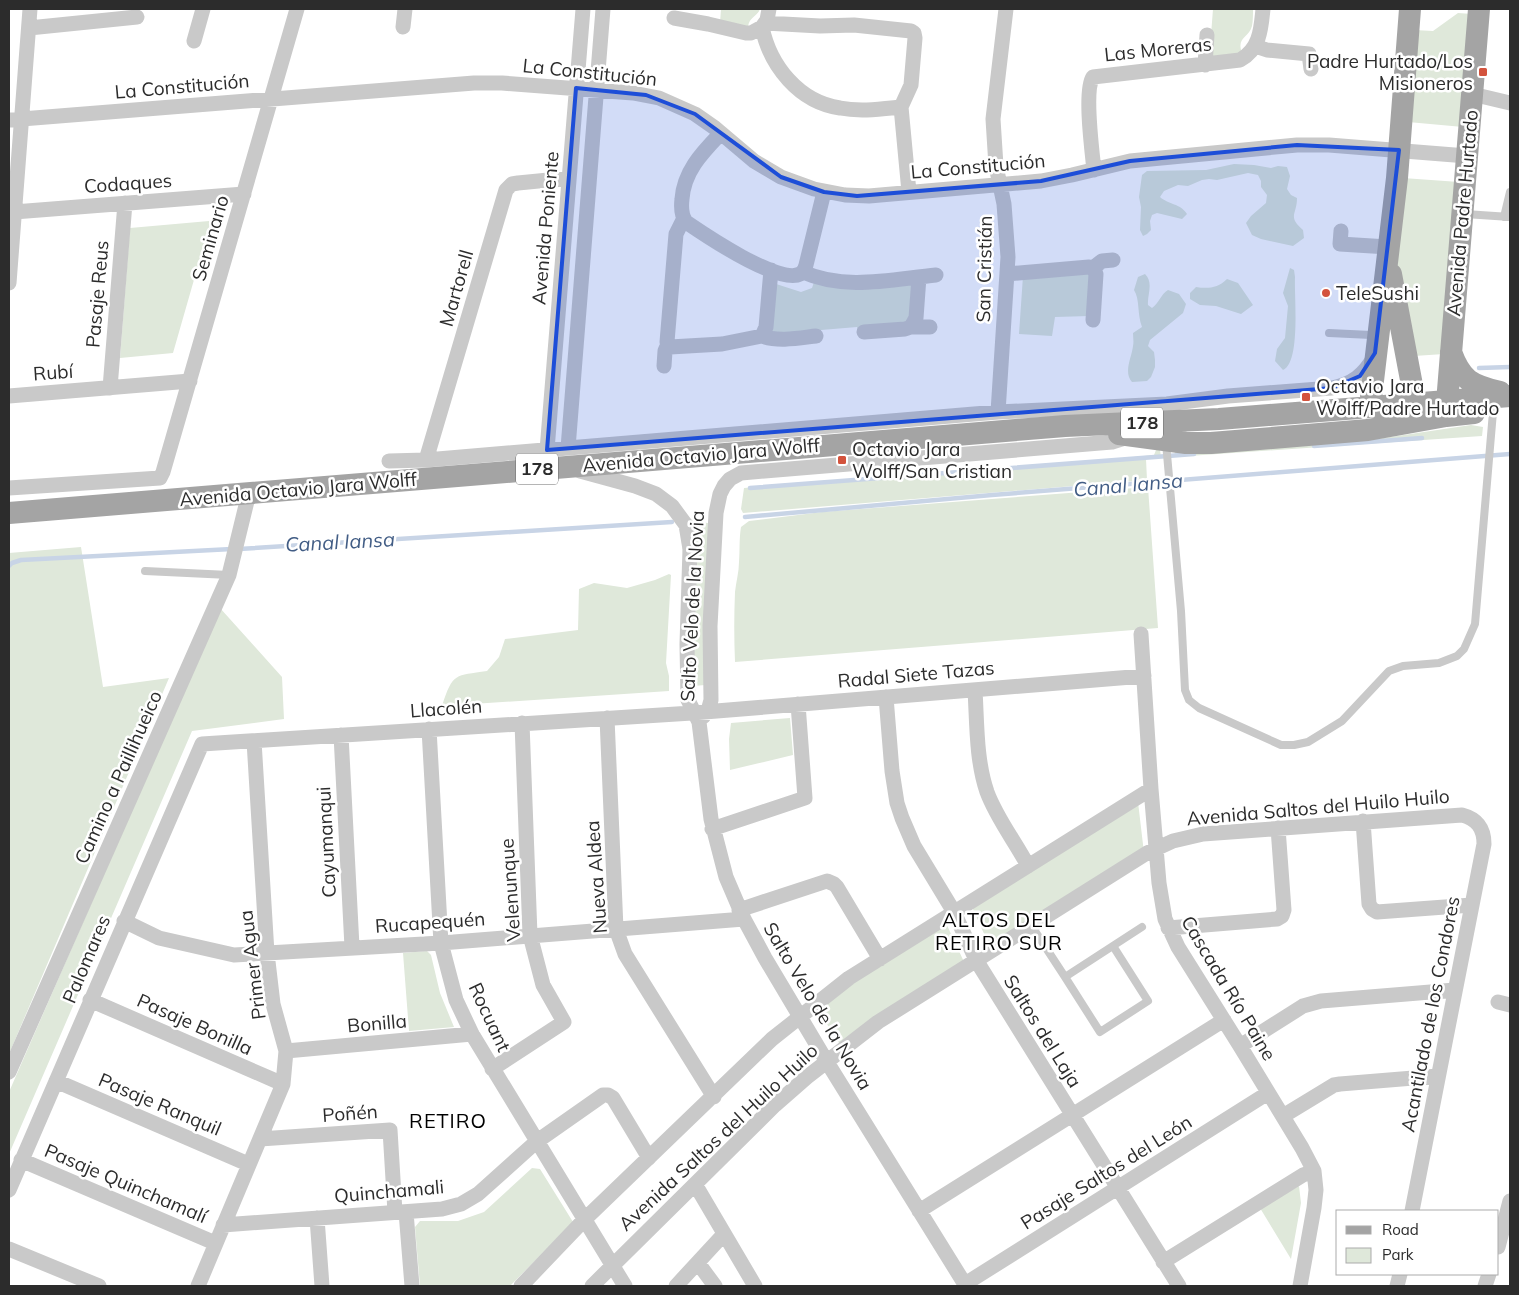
<svg xmlns="http://www.w3.org/2000/svg" width="1519" height="1295" viewBox="0 0 1519 1295" font-family="Mulish,sans-serif">
	<style>
		.green { fill: #dfe8da }
		.lines { fill: none; stroke-linecap: round; stroke-linejoin: round }
		.stream { stroke: #c8d4e6; stroke-width: 4.5 }
		.lane { stroke: #c9c9c9; stroke-width: 8 }
		.street { stroke: #c9c9c9; stroke-width: 15 }
		.primary { stroke: #a4a4a4; stroke-width: 22 }
		.marked { fill: #1d4ed8; fill-opacity: 0.2; stroke: #1d4ed8; stroke-width: 4; stroke-linejoin: round }
		.poi-dot { fill: #d3533d; stroke: #fff; stroke-width: 2 }
		.labels { text-anchor: middle; stroke-width: 5; stroke-linejoin: round; paint-order: stroke }
		.shield { fill: #fff; stroke: #6b6b6b; stroke-width: 1 }
		.shield-label { font-size: 18px; font-weight: bold; fill: #2c2c2c }
		.street-label { font-size: 19px; fill: #2c2c2c; stroke: #fff }
		.poi-label { font-size: 19px; fill: #2c2c2c; stroke: #fff; text-anchor: start }
		.water-label { font-size: 20px; font-style: italic; fill: #425d85; stroke: #fff }
		.neighbourhood-label { font-size: 20px; letter-spacing: 1px; fill: #000; stroke: #fff }
	</style>
	<rect width="100%" height="100%" fill="#fff"/>
	<path class="green" d="M721 9H760C757 17 749 17 748 27L720 23Z
		M1213 9H1253C1253 14 1253 21 1252 26 1249 38 1236 37 1242 53L1209 61Z
		M1458 13 1472 14 1463 127 1408 122 1414 30 1433 31Z
		M1234 164 1254 165 1271 168 1278 166 1287 167 1290 176 1287 189 1291 195 1297 198C1297 215 1287 216 1303 230L1304 238 1293 246 1261 239 1252 235 1246 223 1251 216 1266 203 1267 195 1261 187V181L1258 175 1248 173 1217 180 1209 179 1202 180 1188 186 1178 185 1164 191 1160 197C1169 205 1180 203 1187 214L1182 219 1157 213 1152 215 1150 221 1151 230 1147 234 1143 236 1140 230 1141 207 1139 197 1142 175 1147 171 1206 170Z
		M1403 178 1459 182 1444 354 1414 356 1395 253Z
		M209 221 210 224 173 353 120 358 130 228Z
		M1290 268 1294 270 1295 277C1294 295 1301 363 1283 370L1275 361 1277 349 1285 338 1288 306 1283 293Z
		M1090 272 1089 316 1055 317 1052 336 1019 334 1023 276Z
		M1145 274C1154 283 1147 295 1148 305L1152 308C1159 303 1161 294 1168 290L1179 294 1186 304 1183 313 1150 340 1148 346 1154 352 1155 360V367L1151 377 1147 381 1132 382C1123 372 1132 357 1133 346 1134 342 1133 337 1133 333L1142 327C1137 314 1140 299 1134 290L1138 277Z
		M815 279H915L911 321 858 331 857 327 821 330V334L767 332 773 283 801 292 812 288Z
		M1227 279 1238 283 1253 305 1241 314 1216 306 1200 305 1190 299V293L1196 287C1208 289 1218 288 1227 279Z
		M1471 425 1483 427 1482 436 1174 457 1175 452 1370 440Z
		M1156 450H1160L1161 457 1146 459 1147 480 743 513 741 509 744 488 1102 460 1154 455Z
		M1148 487 1158 628 735 662C734 639 734 615 735 592 736 582 739 572 739 562 740 550 739 539 741 527L749 521 822 512Z
		M679 517 712 524 705 685 694 686 689 606Z
		M81 547 103 687 169 678 9 1054V553Z
		M669 574 671 575 666 663 669 676V691L442 706C453 672 455 676 487 671L499 657 505 639 578 630 579 589 594 583 627 588 655 580Z
		M220 608 282 677 284 719 192 731 9 1154V1092Z
		M790 718 793 755 730 770 729 739 731 723Z
		M1138 802 1144 853 990 947 972 907Z
		M945 921 965 964 841 1046 816 1007Z
		M427 951 431 955 440 993 454 1027 409 1031 403 953Z
		M532 1168 540 1169 573 1222 510 1286H420L415 1227 420 1221H458L484 1212Z
		M1299 1186 1301 1203 1291 1259 1260 1208Z"/>
	<g class="lines">
		<path class="stream" d="M1479 368 1510 367
			M1314 446 1422 438
			M750 488 1194 454
			M745 517 992 495 1510 454
			M239 549 672 522
			M9 566 12 563 21 560 232 549"/>
		<path class="lane" d="M1465 214 1510 217
			M1504 217 1510 192
			M1329 333 1371 335 1376 334
			M1166 443 1181 611 1185 690 1189 700 1199 708 1281 745H1294L1308 742 1342 721 1389 671 1403 666 1439 663 1457 656 1464 649 1475 624 1493 412
			M145 571 229 575
			M1031 925 1065 977 1142 927
			M1065 977 1100 1032 1148 1001 1113 946"/>
		<path class="street" d="M769 9 767 20 762 27C770 66 799 102 840 108 860 112 881 109 901 107
			M674 18 708 24 746 33H751L762 27
			M765 23 820 26 854 25 911 31 914 33 915 38 911 85 901 107
			M403 27 405 9
			M29 28 137 17
			M194 41 203 9
			M1255 46 1267 50 1309 54 1311 69
			M1205 65 1207 35
			M1472 94 1510 103
			M901 107 909 192
			M9 120 474 83H502L633 93 659 98 695 114 715 128 754 161 781 177 814 189 845 195 869 196 1041 181 1072 175 1130 161 1297 145H1329L1467 156
			M721 133C702 153 684 171 682 199 681 207 681 215 686 222 705 235 779 285 800 274 804 272 805 269 806 265L824 192
			M1094 170C1092 151 1084 90 1093 77L1240 60C1260 49 1261 29 1263 9
			M14 212 244 194
			M684 218 676 234 667 342 670 347 722 344 762 336 766 327 771 270
			M1341 231 1340 244 1388 247
			M1093 268 1102 261 1113 260
			M803 272C845 291 893 279 936 275
			M1007 274 1089 267 1093 268 1096 274 1093 320
			M9 283 30 9
			M911 327H930
			M864 332 905 329 911 327 916 318 919 277
			M762 336C778 342 799 338 816 336
			M664 366 665 351 668 344
			M110 388 125 203
			M9 396 190 381
			M998 412 1008 257 1004 204 996 166 993 119 1006 9
			M568 448 603 9
			M547 450 583 9
			M426 460 506 190 512 184 518 183 569 178
			M389 461 426 460 568 448 998 412 1167 404 1228 396 1332 388C1352 384 1364 375 1374 357
			M580 471 635 486 656 494 672 506 686 525 690 549 687 644 688 700 699 722 711 819 726 877 744 919 765 958 827 1062 966 1286
			M9 488 160 478 163 472 297 9
			M1141 634 1151 789 1159 883 1165 919 1178 947 1240 1046 1302 1148 1314 1171 1316 1190 1314 1208 1300 1286
			M975 690C977 723 976 760 987 792 997 819 1015 841 1028 866
			M886 697 892 771 897 803 902 818 914 846 954 912 976 960 1179 1286
			M703 717 708 711 711 700 710 626 716 513 720 494 724 486 730 479 741 473 1112 442 1131 436
			M607 718 616 929 625 954 714 1097
			M429 729 441 943 456 1000 472 1034 625 1286
			M341 735 352 947
			M1363 821 1369 904 1372 909 1377 912 1472 905
			M712 829 805 798 798 704
			M739 910 827 881 834 884 837 887 880 959
			M124 921 159 938 234 955 441 943 744 919
			M1168 928 1277 919 1282 916 1284 910 1278 828
			M90 1000 283 1084
			M1498 1002 1510 1005
			M1240 1046 1303 1006 1321 1001 1455 990
			M286 1051 472 1034
			M492 1069 564 1022 543 985 530 935 522 723
			M9 1072 229 575 249 493
			M56 1081 248 1164
			M1283 1116 1334 1085 1340 1084 1438 1076
			M260 1139 390 1130 395 1212
			M21 1160 215 1243
			M695 1184 755 1286
			M9 1190 202 744 692 713 1144 676
			M919 1211 1224 1020
			M406 1212 412 1286
			M317 1218 322 1286
			M223 1225 442 1209 461 1204 478 1194 536 1142 603 1095H608L613 1098 649 1158
			M1498 1247 1510 1201
			M9 1249 99 1286
			M1163 1262 1303 1175 1314 1171
			M698 1263 715 1286
			M965 1284 1268 1093
			M198 1286 283 1084 286 1051 273 1004 267 953 254 741
			M521 1286 584 1220 772 1039 849 978 1151 789
			M592 1286 775 1105 807 1077 878 1022 1147 853 1173 841 1203 834 1462 815C1477 819 1484 828 1484 844L1412 1211
			M676 1286 724 1234
			M1397 1286 1400 1274
			M1485 1286 1489 1274"/>
		<path class="primary" d="M1391 274 1418 417
			M1451 352C1461 380 1471 385 1500 392
			M1370 406 1397 178 1410 9
			M1446 415 1479 9
			M1119 434 1186 443H1211L1368 430 1446 416 1474 413
			M9 513 1065 426 1219 419 1510 396"/>
	</g>
	<path class="marked" d="M576 88 646 95 695 114 781 177 824 192 857 196 1041 181 1130 161 1297 145 1399 150 1375 353 1360 376 1332 388 547 450Z"/>
	<g class="poi-dot">
		<rect x="1478" y="67" width="10" height="10" rx="2.5"/>
		<circle cx="1326" cy="293" r="5"/>
		<rect x="1301" y="392" width="10" height="10" rx="2.5"/>
		<rect x="837" y="455" width="10" height="10" rx="2.5"/>
	</g>
	<g class="labels">
		<g class="shield">
			<rect x="1121" y="407.5" width="42" height="31" rx="4"/>
			<rect x="516" y="453.5" width="42" height="31" rx="4"/>
		</g>
		<g class="shield-label">
			<text x="1142" y="429">178</text>
			<text x="537" y="475">178</text>
		</g>
		<g class="street-label">
			<text transform="translate(1158 49) rotate(-6)" y="7">Las Moreras</text>
			<text transform="translate(590 72) rotate(6)" y="7">La Constitución</text>
			<text transform="translate(182 86) rotate(-5)" y="7">La Constitución</text>
			<text transform="translate(978 166) rotate(-5)" y="7">La Constitución</text>
			<text transform="translate(128 183) rotate(-4)" y="7">Codaques</text>
			<text transform="translate(1462 213) rotate(-85)" y="7">Avenida Padre Hurtado</text>
			<text transform="translate(545 228) rotate(-85)" y="7">Avenida Poniente</text>
			<text transform="translate(210 238) rotate(-74)" y="7">Seminario</text>
			<text transform="translate(984 269) rotate(-89)" y="7">San Cristián</text>
			<text transform="translate(456 288) rotate(-74)" y="7">Martorell</text>
			<text transform="translate(97 294) rotate(-85)" y="7">Pasaje Reus</text>
			<text transform="translate(53 372) rotate(-4)" y="7">Rubí</text>
			<text transform="translate(701 455) rotate(-5)" y="7">Avenida Octavio Jara Wolff</text>
			<text transform="translate(298 489) rotate(-5)" y="7">Avenida Octavio Jara Wolff</text>
			<text transform="translate(692 606) rotate(-87)" y="7">Salto Velo de la Novia</text>
			<text transform="translate(916 674) rotate(-5)" y="7">Radal Siete Tazas</text>
			<text transform="translate(446 708) rotate(-4)" y="7">Llacolén</text>
			<text transform="translate(118 777) rotate(-66)" y="7">Camino a Paillihueico</text>
			<text transform="translate(1318 807) rotate(-5)" y="7">Avenida Saltos del Huilo Huilo</text>
			<text transform="translate(326 842) rotate(-93)" y="7">Cayumanqui</text>
			<text transform="translate(596 877) rotate(-94)" y="7">Nueva Aldea</text>
			<text transform="translate(510 890) rotate(-94)" y="7">Velenunque</text>
			<text transform="translate(430 922) rotate(-4)" y="7">Rucapequén</text>
			<text transform="translate(86 959) rotate(-67)" y="7">Palomares</text>
			<text transform="translate(252 965) rotate(-97)" y="7">Primer Agua</text>
			<text transform="translate(1229 988) rotate(59)" y="7">Cascada Río Paine</text>
			<text transform="translate(818 1006) rotate(59)" y="7">Salto Velo de la Novia</text>
			<text transform="translate(1430 1014) rotate(-79)" y="7">Acantilado de los Condores</text>
			<text transform="translate(490 1017) rotate(65)" y="7">Rocuant</text>
			<text transform="translate(377 1023) rotate(-5)" y="7">Bonilla</text>
			<text transform="translate(195 1024) rotate(24)" y="7">Pasaje Bonilla</text>
			<text transform="translate(1043 1031) rotate(58)" y="7">Saltos del Laja</text>
			<text transform="translate(160 1104) rotate(23)" y="7">Pasaje Ranquil</text>
			<text transform="translate(350 1113) rotate(-4)" y="7">Poñén</text>
			<text transform="translate(718 1137) rotate(-43)" y="7">Avenida Saltos del Huilo Huilo</text>
			<text transform="translate(1106 1172) rotate(-32)" y="7">Pasaje Saltos del León</text>
			<text transform="translate(126 1183) rotate(23)" y="7">Pasaje Quinchamalí</text>
			<text transform="translate(389 1191) rotate(-5)" y="7">Quinchamali</text>
		</g>
		<g class="poi-label">
			<text x="1473" y="68" text-anchor="end">Padre Hurtado/Los<tspan x="1473" dy="22">Misioneros</tspan></text>
			<text x="1336" y="300">TeleSushi</text>
			<text x="1316" y="393">Octavio Jara<tspan x="1316" dy="22">Wolff/Padre Hurtado</tspan></text>
			<text x="852" y="456">Octavio Jara<tspan x="852" dy="22">Wolff/San Cristian</tspan></text>
		</g>
		<g class="water-label">
			<text transform="translate(1128 485) rotate(-5)" y="7">Canal Iansa</text>
			<text transform="translate(340 542) rotate(-3)" y="7">Canal Iansa</text>
		</g>
		<g class="neighbourhood-label">
			<text x="999" y="927">ALTOS DEL<tspan x="999" dy="23">RETIRO SUR</tspan></text>
			<text x="448" y="1128">RETIRO</text>
		</g>
	</g>
	<rect width="1519" height="1295" fill="none" stroke="#2c2c2c" stroke-width="20"/>
	<rect x="1336" y="1210" width="162" height="65" fill="#ffffff" stroke="#ababab"/>
	<rect x="1346" y="1226" width="25" height="8" fill="#a4a4a4" stroke="#ababab"/>
	<text x="1382" y="1235" font-size="15" fill="#2c2c2c">Road</text>
	<rect x="1346" y="1248" width="25" height="15" fill="#dfe8da" stroke="#ababab"/>
	<text x="1382" y="1260" font-size="15" fill="#2c2c2c">Park</text>
</svg>
